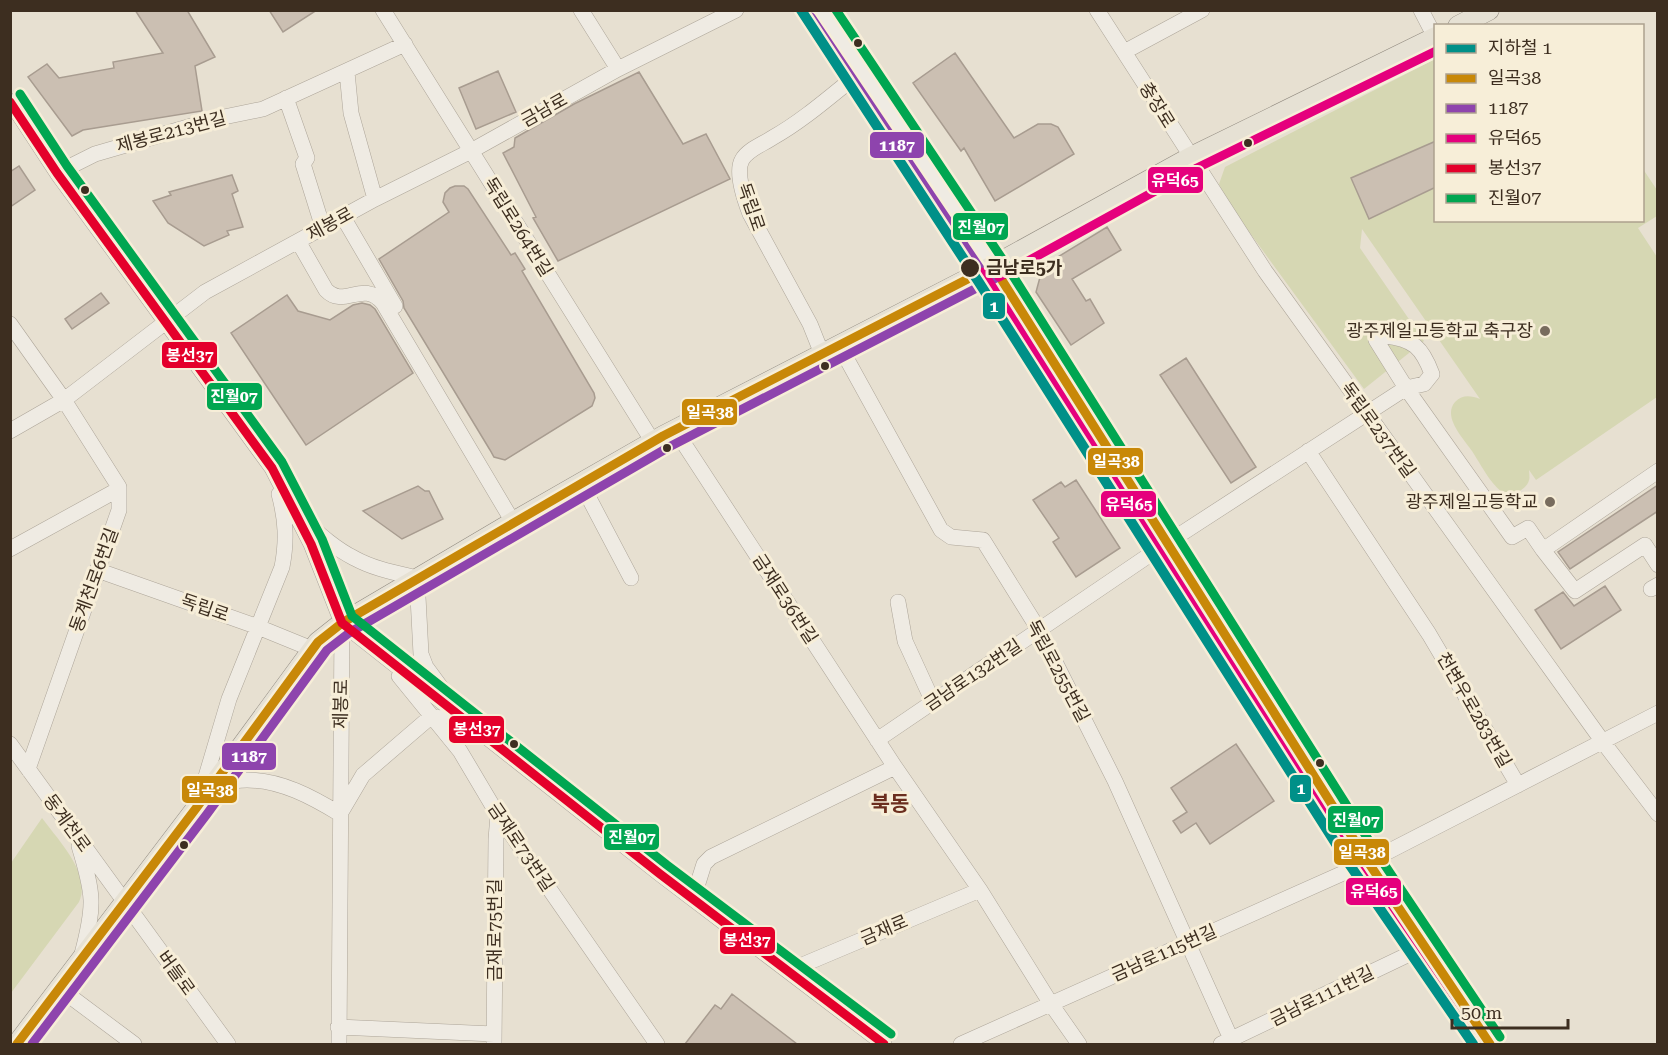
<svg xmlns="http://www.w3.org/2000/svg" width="1668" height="1055" viewBox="0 0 1668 1055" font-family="'Roboto Serif','Noto Sans KR',serif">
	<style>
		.green { fill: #d6d7b3 }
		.building { fill: #cbbfb2; stroke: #a89c90; stroke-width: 1.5 }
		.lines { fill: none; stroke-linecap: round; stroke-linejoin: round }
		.minor-casing { stroke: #ada599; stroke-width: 16 }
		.major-casing { stroke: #928b80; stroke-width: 21 }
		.minor { stroke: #efebe3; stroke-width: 15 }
		.major { stroke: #e6e1d4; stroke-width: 20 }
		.bus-1-casing { stroke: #f7eed8; stroke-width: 14 }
		.bus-2-casing { stroke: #f7eed8; stroke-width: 14 }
		.bus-3-casing { stroke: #f7eed8; stroke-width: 14 }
		.bus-4-casing { stroke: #f7eed8; stroke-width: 14 }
		.bus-5-casing { stroke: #f7eed8; stroke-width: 14 }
		.bus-1 { stroke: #c88808; stroke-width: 9 }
		.bus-2 { stroke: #8e44ad; stroke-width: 9 }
		.bus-3 { stroke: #e5007d; stroke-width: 9 }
		.bus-4 { stroke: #e4002b; stroke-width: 9 }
		.bus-5 { stroke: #00a651; stroke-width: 9 }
		.metro-1-casing { stroke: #f7eed8; stroke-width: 15 }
		.metro-1 { stroke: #009088; stroke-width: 10 }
		.bus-dot { fill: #3d2e20; stroke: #f7eed8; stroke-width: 2 }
		.poi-dot { fill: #786c5e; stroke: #f7eed8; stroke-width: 2 }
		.labels { text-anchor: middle; stroke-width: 6; stroke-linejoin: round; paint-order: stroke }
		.street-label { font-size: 18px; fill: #3d2e20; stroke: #f7eed8 }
		.stop-label { font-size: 18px; font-weight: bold; fill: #3d2e20; stroke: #f7eed8; text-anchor: start }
		.poi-label { font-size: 18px; fill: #3d2e20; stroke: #f7eed8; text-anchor: end }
		.quarter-label { font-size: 21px; font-weight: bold; fill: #6b2e1e; stroke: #f7eed8 }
		.line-badge { stroke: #f7eed8; stroke-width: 2 }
		.badge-label { font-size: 16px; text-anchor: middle; font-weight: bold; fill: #fff }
	</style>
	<rect width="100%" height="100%" fill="#e7e0d1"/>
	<path class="green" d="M1435 59 1436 220H1642L1643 169 1657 190V216L1638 228 1657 257V397L1536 480 1529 470C1529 471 1530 479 1529 480 1528 487 1515 496 1507 494 1494 491 1480 463 1472 451 1464 439 1442 417 1455 402 1463 394 1471 396 1480 399L1362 229 1360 248 1424 341 1364 389 1228 203 1219 184 1225 167Z
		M42 818C58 840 92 874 79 902L11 993V863Z"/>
	<path class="building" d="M135 10H187L215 57 195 66 202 111 83 130 72 136 28 77 47 64 59 78 114 68 113 62 163 53Z
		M269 10H317L283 32Z
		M955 53 1014 138 1038 124H1051L1058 127 1074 154 995 201 964 148 961 151 913 83Z
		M498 71 516 112 476 129 459 88Z
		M639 72 683 144 706 134 730 179 558 261 533 218 536 217 503 153 514 147 515 138 574 104Z
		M1436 141V187L1369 219 1351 178Z
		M19 166 35 190 10 207V172Z
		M232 175 238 191 232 194 243 227 227 231 229 235 204 246 168 223 153 201 171 195 169 192Z
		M455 186H464L468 189 511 255 515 253 525 269 522 271 594 393 595 398 592 406 505 460 494 457 490 450 404 308 403 301 379 259 449 212 443 202 445 193 450 188Z
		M1107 227 1121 250 1072 279 1086 301 1090 299 1104 323 1071 345 1036 292 1043 266Z
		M101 293 109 303 72 329 65 319Z
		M287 295 298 311 330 320 353 305 362 303 370 305 375 309 413 373 306 445 231 333Z
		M1186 358 1256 467 1231 483 1160 375Z
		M1076 480 1120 548 1076 577 1053 542 1059 538 1033 500 1061 482 1065 487Z
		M1658 485V511L1570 569 1558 552Z
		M418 486 425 491H429L443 519 402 539 363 511Z
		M1605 586 1621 610 1561 649 1535 610 1563 592 1574 606Z
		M1236 744 1274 801 1210 844 1196 823 1181 833 1173 821 1187 812 1171 788Z
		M732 994 797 1044H685L715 1005 721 1009Z"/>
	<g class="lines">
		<g class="minor-casing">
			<path id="minor" d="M383 10 653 442
				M581 10 618 69
				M821 10 993 266 1368 862 1490 1044
				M1097 10 1265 271 1603 742 1658 814
				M1421 10 1435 37
				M1124 52 1202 10
				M347 72 351 113 375 199
				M286 98 307 158 303 164 323 228
				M10 101 57 173 272 468 311 544 342 623 339 1044
				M57 173 95 154 219 118 263 109 405 44
				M343 217 395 306
				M298 241 326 290C344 309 363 279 383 303L513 522
				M10 324 64 400 119 487V510L28 769
				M1385 336C1413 339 1422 347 1432 374L1424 384 1406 388 1376 340Z
				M839 345 941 530 951 537 983 540 1039 630 1115 781 1231 1039
				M822 354 810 324 750 214C745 201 735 172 742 160 747 150 763 144 772 138 804 120 833 94 862 71
				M675 430 895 767 980 890 1051 1004 1079 1044
				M10 431 64 400 205 292 375 199 471 151 618 69 736 10
				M1308 451 1429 634 1518 785
				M581 483 631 578
				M300 517C317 532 334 548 354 558 374 569 396 573 417 578L421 654 426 667 451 701
				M10 549 119 489
				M1543 550 1575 591 1645 545 1658 565
				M97 570 258 627 312 649
				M1651 589 1658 585
				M898 602 905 641 933 702
				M342 623 660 874 884 1044
				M399 676 460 751 498 815 657 1044
				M877 740 1167 543 1406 388 1512 537 1528 528 1543 550 1658 471
				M10 744 228 1044
				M214 784C225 782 237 780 247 780 281 780 312 797 340 814L363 775 427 720 433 717 442 718
				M199 800 229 699 282 567C287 541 286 520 279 494
				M79 846C94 895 95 905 82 954
				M693 899 704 864 711 857 895 767
				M788 971 980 890
				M59 988 134 1044
				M338 1027 494 1034
				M494 1044 496 839 498 815
				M961 1044 1368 862 1658 713
				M1221 1044 1424 947"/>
		</g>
		<g class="major-casing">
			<path id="major" d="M1458 26 1489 10
				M17 1044 197 807 318 642 342 623 513 522 663 436 993 266 1191 157 1436 37"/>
		</g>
		<use href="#minor" class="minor"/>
		<use href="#major" class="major"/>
		<g class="bus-1-casing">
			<path id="bus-1" d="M993 266 1368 862 1490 1044
				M17 1044 197 807 318 642 342 623 663 436 993 266"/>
		</g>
		<g class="bus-2-casing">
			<path id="bus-2" d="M811 17 983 273
				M32 1044 207 814 327 650 349 633 669 447 998 277"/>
		</g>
		<g class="bus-3-casing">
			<path id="bus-3" d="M983 272 1358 868 1476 1044
				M999 277 1197 168 1436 51"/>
		</g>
		<g class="bus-4-casing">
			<path id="bus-4" d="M10 102 57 173 272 468 311 544 342 623
				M342 623 660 874 884 1044"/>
		</g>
		<g class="bus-5-casing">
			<path id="bus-5" d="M836 10 1003 260 1378 855 1500 1037
				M20 94 67 166 282 462 322 539 352 616 667 865 891 1034"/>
		</g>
		<use href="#bus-1" class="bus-1"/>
		<use href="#bus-2" class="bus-2"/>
		<use href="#bus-3" class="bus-3"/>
		<use href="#bus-4" class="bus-4"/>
		<use href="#bus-5" class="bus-5"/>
		<g class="metro-1-casing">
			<path id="metro-1" d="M801 10 980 284 1345 858 1473 1044"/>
		</g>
		<use href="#metro-1" class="metro-1"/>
	</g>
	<g class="bus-dot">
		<circle cx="858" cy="43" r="5"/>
		<circle cx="1248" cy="143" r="5"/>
		<circle cx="85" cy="190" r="5"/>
		<circle cx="970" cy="268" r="10"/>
		<circle cx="825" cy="366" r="5"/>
		<circle cx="667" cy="448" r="5"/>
		<circle cx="514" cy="744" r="5"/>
		<circle cx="1320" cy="763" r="5"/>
		<circle cx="184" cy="845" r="5"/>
	</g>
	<g class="poi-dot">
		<circle cx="1545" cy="331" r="6"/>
		<circle cx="1550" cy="502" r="6"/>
	</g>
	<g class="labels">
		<g class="street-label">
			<text transform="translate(1157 105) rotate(58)" y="6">충장로</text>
			<text transform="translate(544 110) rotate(-29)" y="6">금남로</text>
			<text transform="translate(171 132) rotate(-15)" y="6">제봉로213번길</text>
			<text transform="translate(751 207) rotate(71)" y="6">독립로</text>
			<text transform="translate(330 224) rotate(-29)" y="6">제봉로</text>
			<text transform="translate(518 227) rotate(58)" y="6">독립로264번길</text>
			<text transform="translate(1378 430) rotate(54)" y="6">독립로237번길</text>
			<text transform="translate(94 580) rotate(-70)" y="6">동계천로6번길</text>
			<text transform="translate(785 599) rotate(57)" y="6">금재로36번길</text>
			<text transform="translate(205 608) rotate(19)" y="6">독립로</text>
			<text transform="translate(1058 671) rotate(62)" y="6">독립로255번길</text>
			<text transform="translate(973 675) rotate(-34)" y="6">금남로132번길</text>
			<text transform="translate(341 704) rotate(-89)" y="6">제봉로</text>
			<text transform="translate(1474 710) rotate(60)" y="6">천변우로283번길</text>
			<text transform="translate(67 823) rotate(54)" y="6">동계천로</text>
			<text transform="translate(521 847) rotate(56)" y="6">금재로73번길</text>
			<text transform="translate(495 930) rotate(-90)" y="6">금재로75번길</text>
			<text transform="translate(884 930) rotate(-23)" y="6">금재로</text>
			<text transform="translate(1164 953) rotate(-24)" y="6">금남로115번길</text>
			<text transform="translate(176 973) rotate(54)" y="6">버들로</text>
			<text transform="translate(1322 996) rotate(-26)" y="6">금남로111번길</text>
		</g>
		<g class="stop-label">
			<text x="986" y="274">금남로5가</text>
		</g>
		<g class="poi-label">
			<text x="1533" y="337">광주제일고등학교 축구장</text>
			<text x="1538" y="508">광주제일고등학교</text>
		</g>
		<g class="quarter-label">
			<text x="890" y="811">북동</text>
		</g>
	</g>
	<g class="line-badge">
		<rect x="869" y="131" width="56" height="28" rx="6" fill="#8e44ad"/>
		<rect x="1147" y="166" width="57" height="28" rx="6" fill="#e5007d"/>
		<rect x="952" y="212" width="57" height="29" rx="6" fill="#00a651"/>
		<rect x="982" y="292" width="24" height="28" rx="6" fill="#009088"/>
		<rect x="161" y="341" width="57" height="28" rx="6" fill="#e4002b"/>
		<rect x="206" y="382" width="57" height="29" rx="6" fill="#00a651"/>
		<rect x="681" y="398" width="57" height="28" rx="6" fill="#c88808"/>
		<rect x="1087" y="447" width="57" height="29" rx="6" fill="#c88808"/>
		<rect x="1100" y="490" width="57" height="28" rx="6" fill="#e5007d"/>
		<rect x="448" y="715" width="57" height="29" rx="6" fill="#e4002b"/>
		<rect x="221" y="742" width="56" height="29" rx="6" fill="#8e44ad"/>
		<rect x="1289" y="774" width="23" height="29" rx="6" fill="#009088"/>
		<rect x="181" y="775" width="57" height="29" rx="6" fill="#c88808"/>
		<rect x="1327" y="805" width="57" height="29" rx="6" fill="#00a651"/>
		<rect x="603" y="823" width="57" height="28" rx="6" fill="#00a651"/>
		<rect x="1333" y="838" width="57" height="28" rx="6" fill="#c88808"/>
		<rect x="1345" y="877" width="57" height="29" rx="6" fill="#e5007d"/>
		<rect x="719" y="926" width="57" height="29" rx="6" fill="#e4002b"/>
	</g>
	<g class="badge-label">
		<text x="897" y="151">1187</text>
		<text x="1175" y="186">유덕65</text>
		<text x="981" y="233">진월07</text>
		<text x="994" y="312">1</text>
		<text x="190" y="361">봉선37</text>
		<text x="234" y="402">진월07</text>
		<text x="710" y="418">일곡38</text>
		<text x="1116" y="467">일곡38</text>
		<text x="1129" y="510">유덕65</text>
		<text x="477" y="735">봉선37</text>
		<text x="249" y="762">1187</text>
		<text x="1301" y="794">1</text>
		<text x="210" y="796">일곡38</text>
		<text x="1356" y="826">진월07</text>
		<text x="632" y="843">진월07</text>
		<text x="1362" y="858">일곡38</text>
		<text x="1374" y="897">유덕65</text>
		<text x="747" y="946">봉선37</text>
	</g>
	<rect width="1668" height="1055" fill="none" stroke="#3d2e20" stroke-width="24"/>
	<rect x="1434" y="24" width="210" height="198" fill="#f7eed8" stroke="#ada18e" stroke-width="1.5"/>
	<rect x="1446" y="44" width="30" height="9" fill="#009088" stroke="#ada18e" stroke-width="1.5"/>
	<text x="1488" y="54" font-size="18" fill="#3d2e20">지하철 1</text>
	<rect x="1446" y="74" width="30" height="9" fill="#c88808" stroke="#ada18e" stroke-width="1.5"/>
	<text x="1488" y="84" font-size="18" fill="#3d2e20">일곡38</text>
	<rect x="1446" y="104" width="30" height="9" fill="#8e44ad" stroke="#ada18e" stroke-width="1.5"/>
	<text x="1488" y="114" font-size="18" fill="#3d2e20">1187</text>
	<rect x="1446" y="134" width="30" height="9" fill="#e5007d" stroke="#ada18e" stroke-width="1.5"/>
	<text x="1488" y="144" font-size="18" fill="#3d2e20">유덕65</text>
	<rect x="1446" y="164" width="30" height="9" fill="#e4002b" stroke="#ada18e" stroke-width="1.5"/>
	<text x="1488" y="174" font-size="18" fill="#3d2e20">봉선37</text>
	<rect x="1446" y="194" width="30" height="9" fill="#00a651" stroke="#ada18e" stroke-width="1.5"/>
	<text x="1488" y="204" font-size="18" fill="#3d2e20">진월07</text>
	<path d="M1452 1019v9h116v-9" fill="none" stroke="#3d2e20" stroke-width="3"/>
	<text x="1461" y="1019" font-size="18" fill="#3d2e20" stroke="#f7eed8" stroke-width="4.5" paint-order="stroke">50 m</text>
</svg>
